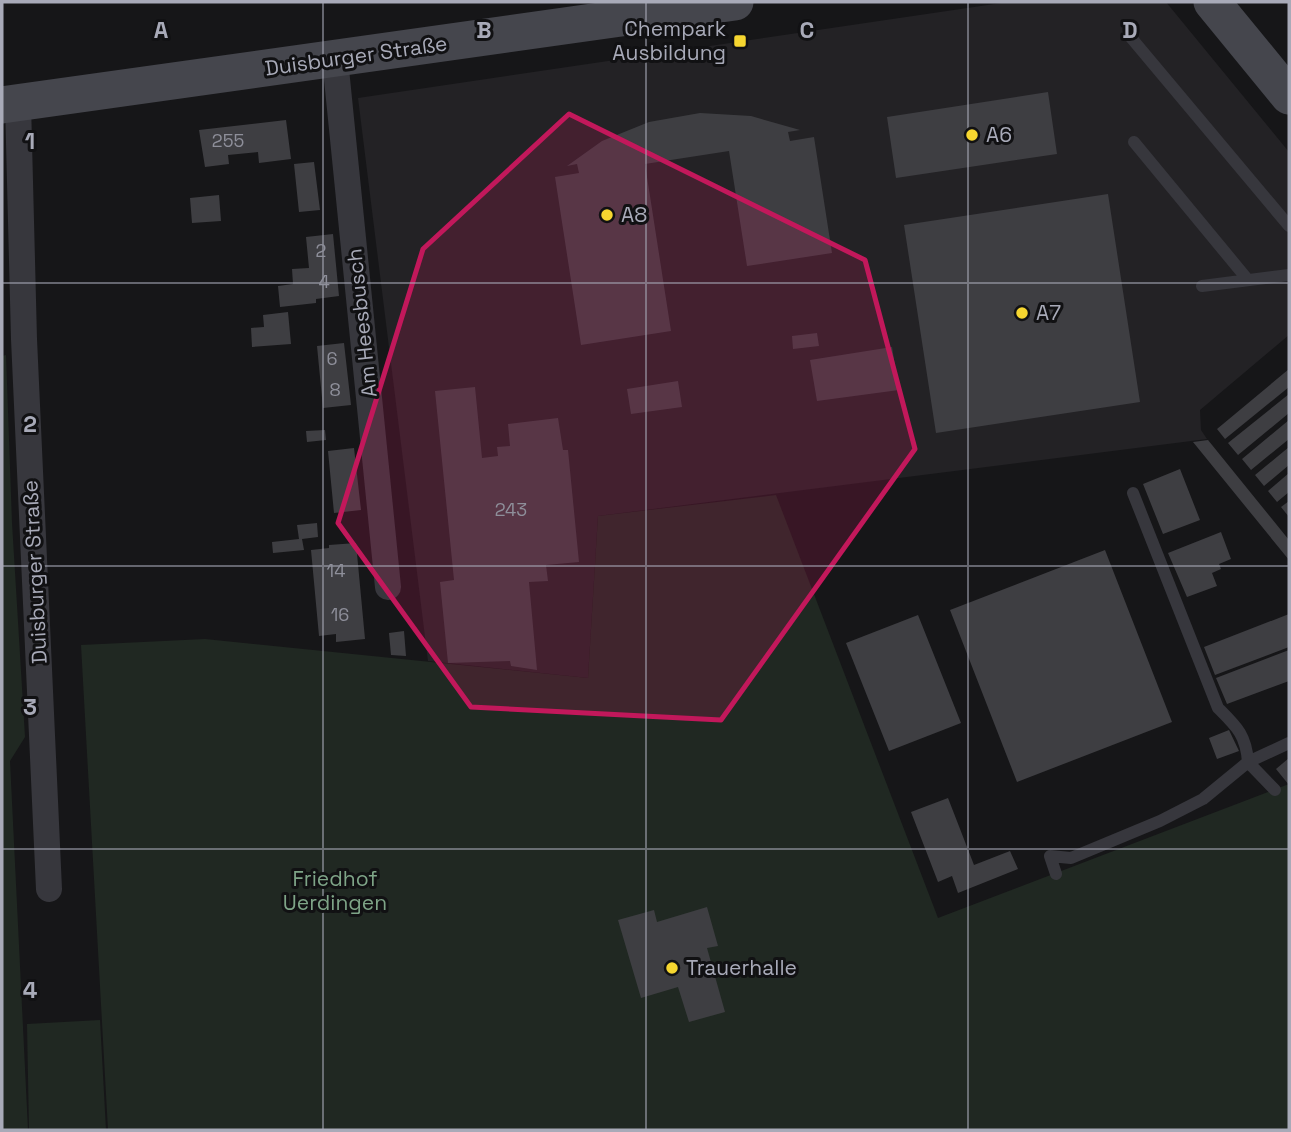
<svg xmlns="http://www.w3.org/2000/svg" width="1291" height="1132" viewBox="0 0 1291 1132" font-family="'Space Grotesk',sans-serif">
	<style>
		.built { fill: #232225 }
		.green { fill: #202822 }
		.building { fill: #3e3e42 }
		.lines { fill: none; stroke-linecap: round; stroke-linejoin: round }
		.service { stroke: #37373d; stroke-width: 12 }
		.minor { stroke: #37373d; stroke-width: 26 }
		.secondary { stroke: #45464d; stroke-width: 37 }
		.marked { fill: #c2185b; fill-opacity: 0.2; stroke: #c2185b; stroke-width: 5; stroke-linejoin: round }
		.grid { fill: none; stroke: #a8aab8; stroke-width: 2; stroke-opacity: 0.55 }
		.poi-dot { fill: #f6d630; stroke: #111113; stroke-width: 2.5 }
		.labels { text-anchor: middle; stroke-width: 6; stroke-linejoin: round; paint-order: stroke }
		.number-label { font-size: 18px; fill: #8e8f9a }
		.poi-label { font-size: 21px; fill: #a8aab8; stroke: #111113; text-anchor: start }
		.street-label { font-size: 21px; fill: #a8aab8; stroke: #111113 }
		.park-label { font-size: 21px; fill: #7ea487; stroke: #111113 }
		.grid-label { font-size: 23px; text-anchor: middle; font-weight: bold; fill: #a8aab8; stroke: #111113; stroke-width: 6; stroke-linejoin: round; paint-order: stroke }
	</style>
	<rect width="100%" height="100%" fill="#161618"/>
	<path class="built" d="M1008 2H1166L1289 152V335L1200 410 1201 430 1207 439 598 516 588 678 428 661 358 98Z"/>
	<path class="green" d="M6 355 12 523 25 737 10 761 28 1130H2V356Z
		M776 495 938 918 1289 784V1130H108L81 645 205 639 588 678 598 516Z
		M100 1020 106 1130H29L27 1024Z"/>
	<path class="building" d="M1048 92 1057 154 896 178 887 117Z
		M700 113 751 116 800 130 788 132 790 141 814 137 832 253 747 266 729 151 645 164 671 331 581 345 555 177 579 173 577 164 567 166 602 141 649 122Z
		M286 120 291 159 259 163 258 152 228 155 229 164 205 167 199 130Z
		M314 162 320 210 299 212 294 164Z
		M1108 194 1140 402 936 433 904 225Z
		M219 195 221 221 192 223 190 198Z
		M333 234 339 296 316 299V303L280 307 278 286 293 284 292 269 309 268 306 237Z
		M288 312 291 344 252 347 251 328 264 327 263 315Z
		M817 333 819 346 793 349 792 336Z
		M344 343 351 405 323 408 317 346Z
		M892 347 899 390 817 401 810 360Z
		M1289 369V387L1225 439 1217 429Z
		M678 381 682 407 631 414 627 389Z
		M475 387 482 458 498 456 497 447 510 446 508 424 558 418 563 450H568L579 562 546 565 548 581 529 582 537 670 511 666 510 661 448 663 440 582 454 580 435 391Z
		M1289 394V413L1238 455 1228 443Z
		M1289 420V439L1251 470 1242 459Z
		M325 430 326 440 307 442 306 431Z
		M1208 440 1289 540V560L1193 442Z
		M1289 447V465L1264 486 1255 475Z
		M354 448 361 510 334 513 328 451Z
		M1180 469 1200 520 1163 534 1143 484Z
		M1289 473V492L1277 502 1268 491Z
		M1289 501V517L1281 507Z
		M317 523 318 537 302 539 304 550 273 553 272 542 299 539 297 525Z
		M1221 532 1231 559 1219 564 1221 569 1212 573 1217 586 1187 597 1168 553Z
		M356 543 365 639 336 642V634L319 636 311 550 329 548V545Z
		M1105 550 1172 722 1017 782 950 610Z
		M1289 614V647L1215 675 1204 647Z
		M918 615 961 723 889 751 846 643Z
		M404 631 406 656 391 655 389 633Z
		M1289 650V681L1227 704 1216 678Z
		M1229 730 1239 751 1217 759 1209 738Z
		M1289 758V785L1276 769Z
		M948 798 974 865 1010 851 1018 869 958 893 952 876 938 882 911 812Z
		M707 907 718 946 707 948 725 1012 689 1022 678 987 641 998 618 920 654 910 657 922Z"/>
	<g class="lines">
		<path class="service" d="M1128 34 1289 226
			M1134 142 1248 280
			M1202 286 1289 275
			M1133 493 1218 708C1237 727 1246 735 1248 762L1275 790
			M1056 874 1050 856 1071 858 1160 821 1203 799 1248 762 1289 743"/>
		<path class="minor" d="M335 59 388 587
			M18 103 24 339 49 889"/>
		<path class="secondary" d="M1212 2 1289 96
			M2 105 735 2"/>
	</g>
	<path class="marked" d="M569 114 865 260 915 449 721 720 471 707 338 523 423 249Z"/>
	<path class="grid" d="M323 2V1130M646 2V1130M968 2V1130M2 283H1289M2 566H1289M2 849H1289"/>
	<g class="poi-dot">
		<rect x="733" y="34" width="14" height="14" rx="3.5"/>
		<circle cx="972" cy="135" r="7"/>
		<circle cx="607" cy="215" r="7"/>
		<circle cx="1022" cy="313" r="7"/>
		<circle cx="672" cy="968" r="7"/>
	</g>
	<g class="labels">
		<g class="number-label">
			<text x="228" y="147">255</text>
			<text x="321" y="257">2</text>
			<text x="324" y="288">4</text>
			<text x="332" y="365">6</text>
			<text x="335" y="396">8</text>
			<text x="511" y="516">243</text>
			<text x="336" y="577">14</text>
			<text x="340" y="621">16</text>
		</g>
		<g class="poi-label">
			<text x="726" y="36" text-anchor="end">Chempark<tspan x="726" dy="24">Ausbildung</tspan></text>
			<text x="986" y="142">A6</text>
			<text x="621" y="222">A8</text>
			<text x="1036" y="320">A7</text>
			<text x="686" y="975">Trauerhalle</text>
		</g>
		<g class="street-label">
			<text transform="translate(356 56) rotate(-8)" y="7">Duisburger Straße</text>
			<text transform="translate(362 323) rotate(-96)" y="7">Am Heesbusch</text>
			<text transform="translate(35 572) rotate(-93)" y="7">Duisburger Straße</text>
		</g>
		<g class="park-label">
			<text x="335" y="886">Friedhof<tspan x="335" dy="24">Uerdingen</tspan></text>
		</g>
	</g>
	<g class="grid-label">
		<text x="161" y="38">A</text>
		<text x="484" y="38">B</text>
		<text x="807" y="38">C</text>
		<text x="1130" y="38">D</text>
		<text x="30" y="149">1</text>
		<text x="30" y="432">2</text>
		<text x="30" y="715">3</text>
		<text x="30" y="998">4</text>
	</g>
	<rect width="1291" height="1132" fill="none" stroke="#a8aab8" stroke-width="7"/>
</svg>
